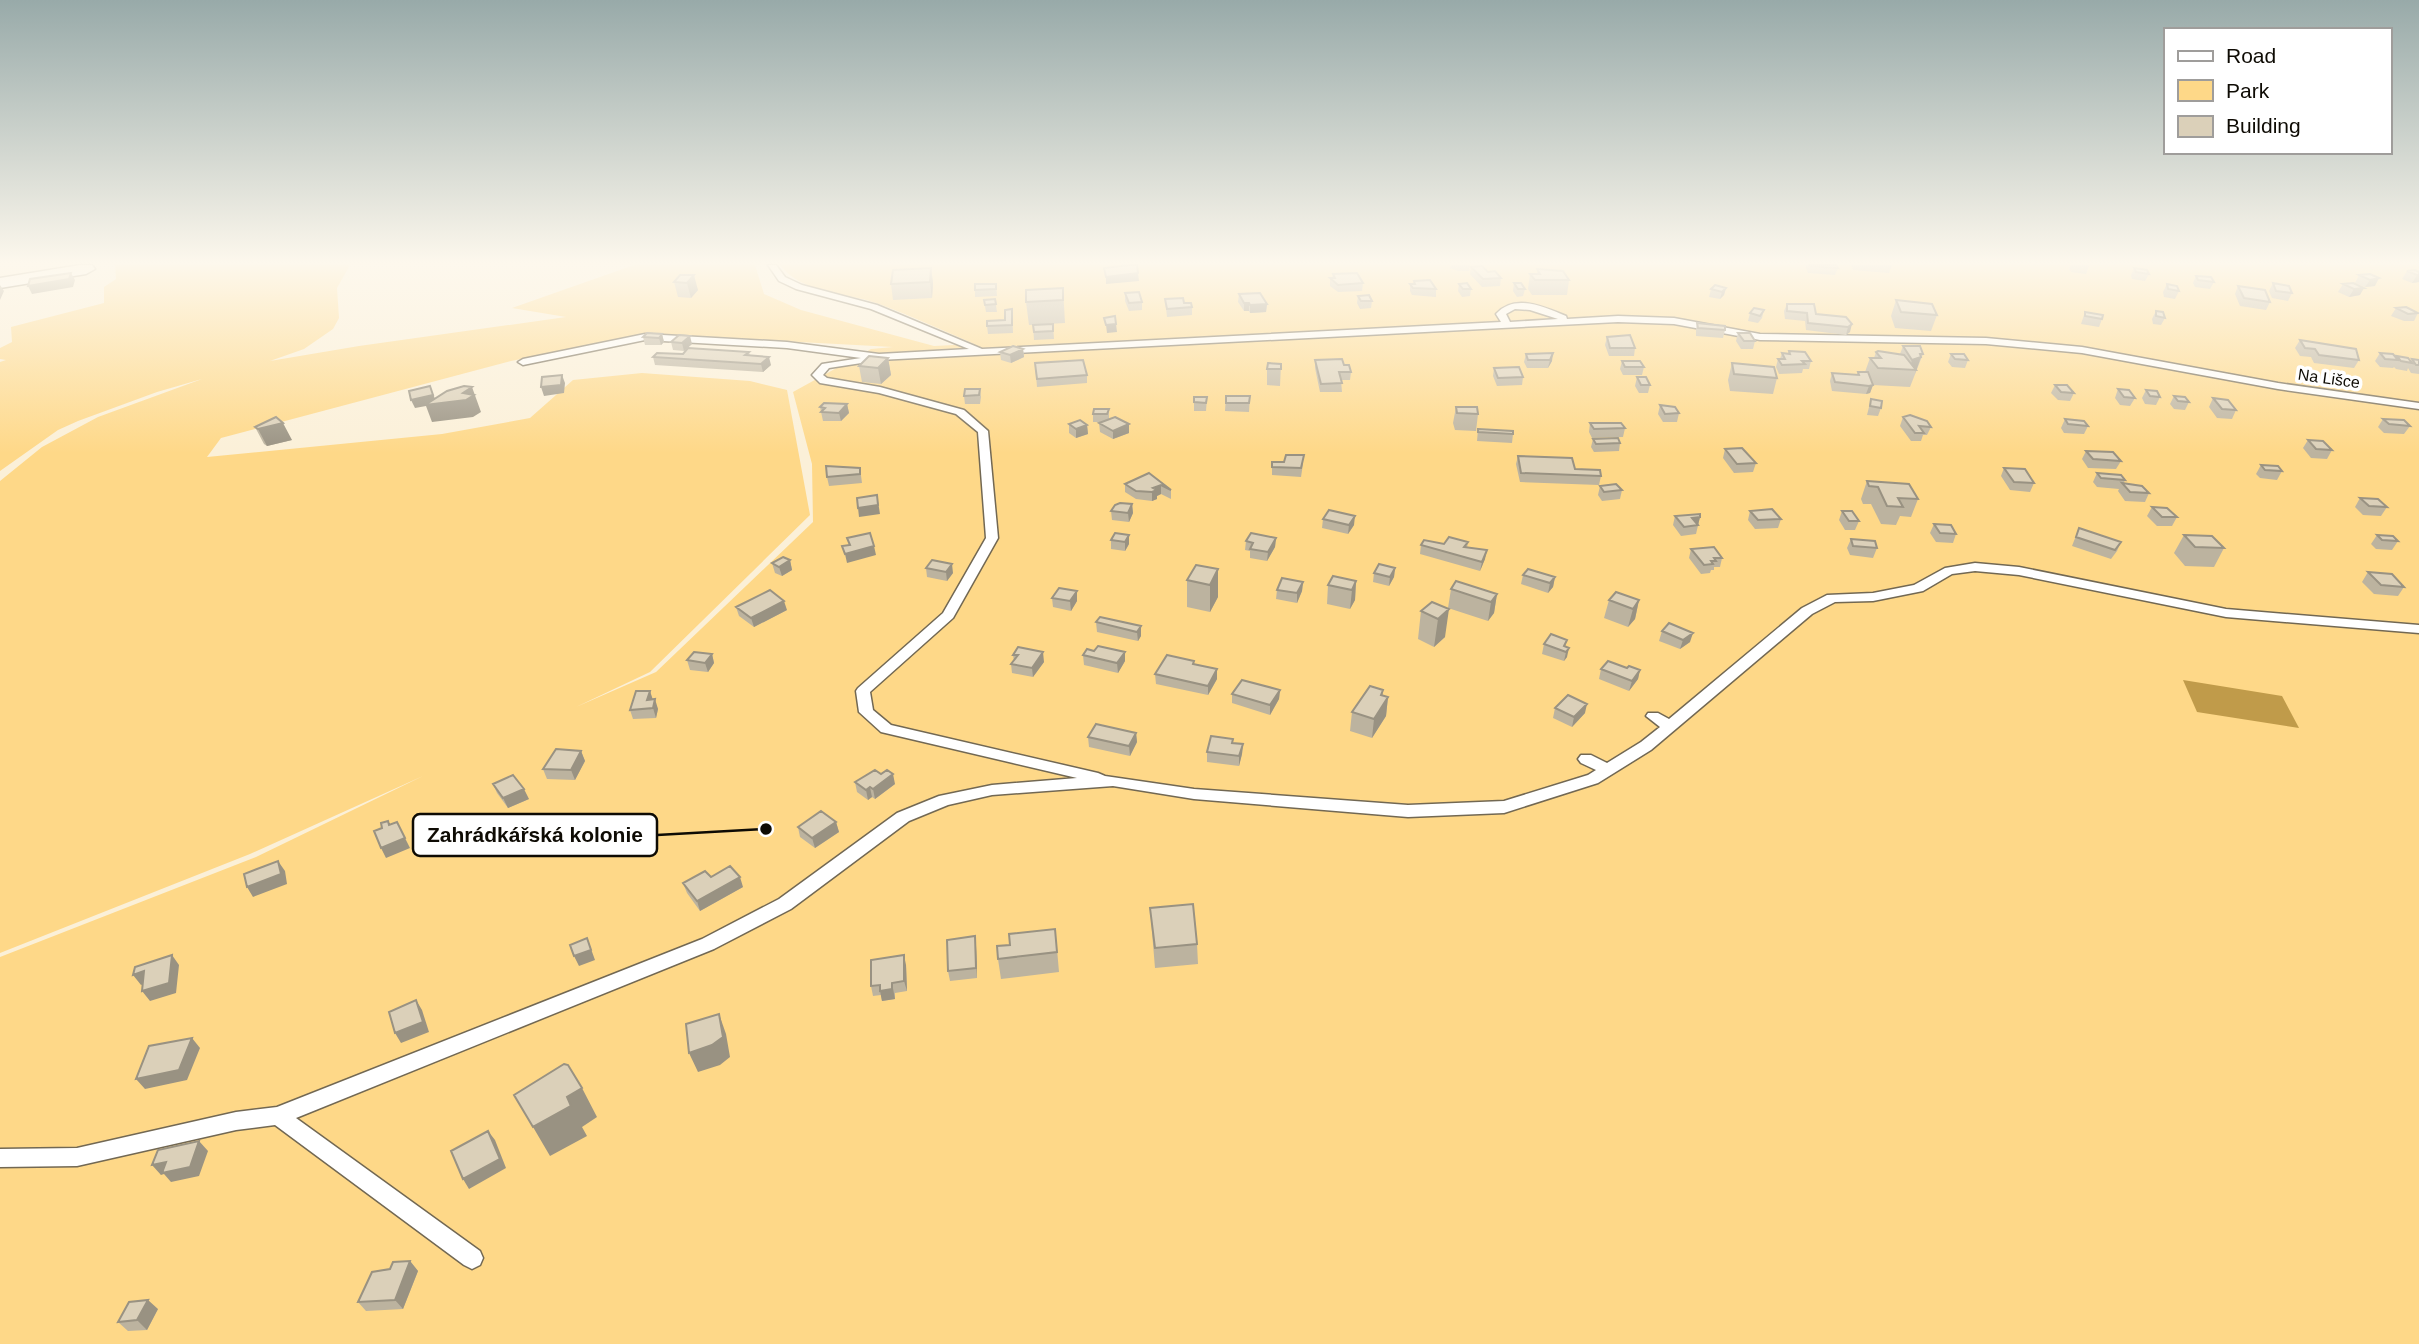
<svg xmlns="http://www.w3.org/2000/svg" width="2419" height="1344" viewBox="0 0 2419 1344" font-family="Helvetica,sans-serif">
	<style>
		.green { fill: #fed888; fill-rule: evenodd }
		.water { fill: #c09b4a }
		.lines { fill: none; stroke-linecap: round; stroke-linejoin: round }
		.lane-casing { stroke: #726853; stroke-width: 3 }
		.street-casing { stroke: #726853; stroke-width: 3 }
		.lane { fill: #fff; fill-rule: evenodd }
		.street { fill: #fff; fill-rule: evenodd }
		.wall { fill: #bcb39f }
		.shaded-wall { fill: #999282 }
		.building { fill: #dbd0b9; stroke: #999282; stroke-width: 2 }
		.labels { text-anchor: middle; stroke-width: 7; stroke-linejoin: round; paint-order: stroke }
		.far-street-label { font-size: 16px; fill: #0e0b04; stroke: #fff }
		.leader { fill: none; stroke: #0e0b04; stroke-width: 2.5 }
		.callout-dot { fill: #0e0b04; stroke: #fff; stroke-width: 2.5 }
		.callout { fill: #fff; stroke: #0e0b04; stroke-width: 2.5 }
		.callout-label { font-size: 21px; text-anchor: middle; font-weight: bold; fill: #0e0b04 }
	</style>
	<rect width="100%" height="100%" fill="#fbf0d8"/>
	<path class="green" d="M115 265H350L337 288 339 318 333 329 304 349 270 361 359 346 566 317 512 308 634 265H755L764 294 801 310 934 346 974 344C942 330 911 316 879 304 847 292 802 294 780 265H2419V1344H0V957L256 857 423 776 250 854 0 953V481L42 447 98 417 202 379 157 392 78 421 58 430 0 471V362L6 360 0 359V348L12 342 11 327 104 303V287L116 279ZM647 334 893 347 871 349 793 392 812 464 813 522 656 672 576 707 650 672 810 515 787 390 750 381 642 373 573 380 530 418 442 434 207 457 221 438 511 361Z"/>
	<path class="water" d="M2183 680 2282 696 2299 728 2197 712Z"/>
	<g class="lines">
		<g class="lane-casing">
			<path id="lane" d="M768 265H776L785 277 802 285 877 305 982 349 1501 322 1496 314C1515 293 1544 307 1566 316L1567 319 1618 316 1674 318 1760 334 1986 338 2082 347 2278 383 2419 403V409L2278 389 2082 353 1986 344 1760 340 1674 324 1618 322 879 360 868 359V362L829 368 823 375 827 378 880 387 964 410 988 431 998 538 953 618 870 692 873 710 891 725 1098 773 1105 776 1194 789 1408 805 1504 801 1588 775 1596 770 1581 763 1578 759 1581 755H1591L1607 763 1641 742 1660 727 1646 716 1648 713H1658L1669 719 1802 608 1827 595 1873 593 1914 585 1945 568 1975 563 2019 567 2226 609 2419 625V633L2226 617 2019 575 1975 571 1952 574 1923 591 1873 601 1835 602 1812 614 1651 750 1598 783 1504 813 1408 817 1194 799 1113 786 992 795 948 805 909 821 791 909 714 949 296 1118 480 1251 483 1258 480 1265 472 1269 464 1265 275 1125 236 1130 77 1166 0 1167V1149L77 1148 236 1112 277 1107 702 939 779 899 897 813 939 796 992 785 1077 778 881 732 859 712 856 691 858 688 943 613 986 538 978 432 956 414 879 393 820 383 812 375 822 364 861 358 787 348 645 340 523 365 518 362 523 359 645 334 787 342 879 354 969 349 871 309 796 289 779 281ZM1515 309 1530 310 1558 319 1510 322 1506 314Z"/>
		</g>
		<g class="street-casing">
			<path id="street" d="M80 265H92L95 269 86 274 0 288V278Z"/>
		</g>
		<use href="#lane" class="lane"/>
		<use href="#street" class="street"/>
	</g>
	<path class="wall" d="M1451 265H1470L1469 271H1458L1450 268Z
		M1805 265H1836L1838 268 1835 275 1808 273Z
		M1851 265H1892L1889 273 1853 270Z
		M2071 265H2088L2089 266 2086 274 2071 272 2069 268Z
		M1471 267 1488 272 1501 278 1500 286 1482 287 1470 274Z
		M931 268 933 283 932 298 893 300 891 284Z
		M2134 268 2149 274 2145 281 2132 279 2131 275Z
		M1537 269 1569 280 1567 295H1532L1528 289 1530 274H1537Z
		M2407 271 2419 272V282L2412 283 2402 279Z
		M1333 274 1363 283 1362 291 1338 292 1330 286V278H1332Z
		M2370 274 2375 286 2365 287 2355 283 2359 275Z
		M680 275 698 290 691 298 678 297 674 282Z
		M2196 276 2214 282 2210 289 2195 287 2193 283Z
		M1414 281 1436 289V297L1412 295 1410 291V284H1413Z
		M1514 283 1525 289 1523 296 1517 297 1513 291Z
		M2273 283 2292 293 2288 301 2272 298 2269 291Z
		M2353 283 2360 295 2349 297 2338 292 2343 284Z
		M996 284 997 296 975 297V290Z
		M1459 284 1471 289 1470 296 1462 297 1458 291Z
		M2167 284 2179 291 2175 299 2164 297 2163 292Z
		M2238 286 2270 302 2266 310 2240 306 2235 294Z
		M1063 288 1065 323 1029 325 1026 302Z
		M1726 288 1724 295 1720 299 1709 297 1711 289Z
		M1125 293 1142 302V310L1129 311 1125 301Z
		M1239 294 1267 304 1266 312 1250 313 1249 311H1244L1238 302Z
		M1358 296 1372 301 1371 308 1360 309 1357 303Z
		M995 299 997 312H986L984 300Z
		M1165 299 1184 303 1192 307V315L1167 317Z
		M1896 300 1937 315 1931 331 1895 328 1891 316Z
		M1787 304 1816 314 1846 317 1850 332 1846 335 1806 330 1805 321 1785 319 1784 311Z
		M2396 308 2418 313 2414 321H2404L2391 316Z
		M1012 309 1013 333 988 334 987 326 1005 320Z
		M1764 310 1762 318 1758 323 1748 321 1750 313Z
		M2156 311 2165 318 2161 325 2153 324 2152 319Z
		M2085 312 2102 319 2099 327 2081 324Z
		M1697 323 1725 330 1723 338 1696 336V331Z
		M1053 324 1054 339 1034 340 1033 325Z
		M1738 333 1755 341 1753 349H1741L1736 341Z
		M662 334 664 342 661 345H645L643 337Z
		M1607 337 1635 348 1634 356H1609L1605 345Z
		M2300 340 2359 360 2354 368 2314 363 2311 357 2300 356 2295 348Z
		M671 342 692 344 684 351 673 350Z
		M1903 346 1923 354 1910 387 1873 385 1870 393 1866 394 1832 391 1830 381 1832 373 1857 375 1858 372H1865L1870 358H1874L1876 352 1900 354Z
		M1023 349 1024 357 1011 363 1001 360 1000 352Z
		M1789 351 1811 361 1809 369H1803L1802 373 1779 374 1776 367 1778 359H1780L1782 353 1788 354Z
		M749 352 750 356 771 365 763 372 655 365 653 357 683 354Z
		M2380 353 2396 358 2397 356 2411 361 2412 359 2419 360V374L2411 373 2408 368 2407 371 2396 369 2394 367 2393 368 2380 367 2375 361Z
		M1526 354 1552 361 1548 368H1527L1524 362Z
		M1951 354 1968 360 1965 368 1952 367 1948 362Z
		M888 358 891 375 881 384 862 382 859 366Z
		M1315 360 1344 365 1351 372 1350 380H1341L1342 392H1320L1315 368Z
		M1622 361 1644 367 1642 375H1623L1620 369Z
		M1035 363 1087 375V383L1037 387Z
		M1732 363 1777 378 1773 394 1730 391 1728 380Z
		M1281 364 1280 386 1267 385V369Z
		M1494 368 1523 377 1522 385 1497 386 1493 376Z
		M1637 377 1650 385 1648 393H1639L1635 386Z
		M2055 385 2074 393 2070 401 2058 400 2051 393Z
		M980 389 981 397 980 404H965L964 396Z
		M2118 389 2135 398 2130 406 2120 405 2115 398Z
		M2146 390 2160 397 2156 405 2145 404 2142 398Z
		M1226 396H1250L1249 412 1225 411Z
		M2174 396 2189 402 2185 410 2174 409 2170 404Z
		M1207 397 1206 411H1194V402Z
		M2213 398 2236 410 2232 419 2217 418 2209 407Z
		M1871 399 1881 408 1878 416 1867 415Z
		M847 404 849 413 841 421H823L820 407Z
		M1660 405 1679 413 1677 422H1663L1658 414Z
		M1456 407 1478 414 1476 431 1455 430 1453 423Z
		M1109 409V419L1129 424V433L1113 439 1100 432 1099 423 1101 422H1093V414Z
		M1903 417 1931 427 1927 435H1923L1921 441H1911L1900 426Z
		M2065 419 2088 426 2084 434 2064 433 2061 428Z
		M2383 419 2410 426 2404 434 2384 433 2378 427Z
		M1590 423 1625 428 1623 437 1592 438 1589 432Z
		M1069 424 1087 425 1088 434 1076 438 1069 433Z
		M255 427 292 440 267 446 264 444Z
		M1478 429 1513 434 1512 443 1477 441Z
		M1593 439 1620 443 1619 451 1594 452 1591 447Z
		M2308 440 2332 450 2327 459 2311 458 2303 448Z
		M1725 449 1756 463 1753 472 1734 473 1723 458Z
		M2086 451 2121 461 2116 469 2088 468 2082 459Z
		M1518 456 1575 469 1601 476 1599 485 1520 482 1516 464Z
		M1272 462 1303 464 1301 477 1272 475Z
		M2261 465 2282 471 2277 480 2260 478 2256 474Z
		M860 468 862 483 829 486 827 477Z
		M2004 468 2034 483 2030 492 2010 490 2001 476Z
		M1149 473 1171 490V499L1161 494 1157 496V499L1152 501 1136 499 1125 492V484Z
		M2097 473 2125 480 2124 483 2149 493 2145 502 2125 501 2118 491 2119 489 2097 487 2093 482Z
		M1867 481 1918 499 1911 517 1900 516 1896 525 1881 524 1871 504H1863L1861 499Z
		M1600 486 1622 490 1620 499 1602 501 1598 495Z
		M2360 498 2387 507 2381 516 2363 515 2355 507Z
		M1132 504 1133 513 1129 522 1112 520 1111 511Z
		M2152 507 2177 517 2172 526H2157L2147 516Z
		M1750 511 1781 519 1778 528 1755 529 1748 520Z
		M1842 511 1859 521 1855 530H1845L1839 520Z
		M1675 516 1700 517 1696 534 1681 536 1673 525Z
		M1323 519 1354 525 1348 534 1322 528Z
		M1934 524 1956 534 1953 543 1936 542 1930 533Z
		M2079 528 2121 542 2117 551 2111 559 2072 546Z
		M1129 535V544L1125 551 1111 549V540Z
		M2184 535 2224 548 2214 567 2185 566 2174 553Z
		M2377 535 2398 541 2392 550 2376 549 2371 544Z
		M1276 538 1275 547 1267 561 1250 558V551L1245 550 1246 541Z
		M1851 539 1877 548 1873 558 1850 555 1847 548Z
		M1468 542 1467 548 1485 559 1480 571 1420 554 1421 545Z
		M1691 549 1722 558 1720 567H1714V570H1711L1710 573 1701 574 1689 558Z
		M790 560 792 570 782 576 775 573 772 563Z
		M926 568 953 573 947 581 927 577Z
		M1395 568 1394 577 1389 586 1373 582 1374 573Z
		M1218 569V597L1210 612 1187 607V580Z
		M2368 572 2404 587 2398 596 2374 594 2362 582Z
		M1523 575 1555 577 1553 587 1548 593 1521 584Z
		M1356 581 1355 600 1350 609 1327 604 1328 585Z
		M1303 582 1302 591 1297 603 1276 599 1277 590Z
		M1451 589 1497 594 1494 613 1488 621 1448 608Z
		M1052 598 1077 601 1071 611 1053 607Z
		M1609 600H1639L1635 619 1628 627 1604 618Z
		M1432 602 1445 637 1434 647 1418 639 1421 611Z
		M736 607 787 610 754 627 739 616Z
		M1096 622 1141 626V636L1138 641 1097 632Z
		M1662 631 1690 642 1680 649 1659 641Z
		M1567 640 1565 646 1567 657 1564 661 1542 654 1544 644Z
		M712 654 714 663 708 672 690 670 687 660Z
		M1013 655 1044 662 1033 677 1012 673 1011 664 1014 661Z
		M1083 655 1125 661 1118 673 1084 665Z
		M1194 661V664L1217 669V679L1208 695 1156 684 1155 674Z
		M1627 668 1640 670 1638 679 1629 691 1599 679 1601 669Z
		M1280 690 1279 699 1270 715 1232 703V694Z
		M1382 695 1388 697 1386 716 1372 738 1350 731 1352 712Z
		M653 699 658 709 656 718 633 719 630 710Z
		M1555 708 1585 713 1572 727 1553 718Z
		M1136 733 1137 742 1130 756 1089 747 1088 737Z
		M1233 739V743L1243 744 1242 754 1239 766 1207 762V752Z
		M581 751 585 761 575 780 547 779 543 769Z
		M855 782 895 784 875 799 872 797 868 800 857 792Z
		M493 784 529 799 508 808 497 793Z
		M836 822 839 832 815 848 800 837 798 827Z
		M711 877 743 887 700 911 687 893 683 883Z
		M1150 908 1197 944 1198 964 1155 968Z
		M976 946 977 978 950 981 948 971Z
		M1057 949 1059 972 1001 979 998 959Z
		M906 965 907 991 895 993V999L882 1001 881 995 873 996 871 986Z
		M410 1261 418 1271 403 1309 366 1311 358 1302 390 1269Z
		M158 1309 147 1330 128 1331 118 1322Z"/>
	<path class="shaded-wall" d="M931 268 933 283 932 298 930 282Z
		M71 273 75 280 73 287 32 294 28 286Z
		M1138 273 1139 281 1106 284V277Z
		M694 275 698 290 691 298 687 283Z
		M2417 275H2419V282L2412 283Z
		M2379 278 2375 286 2365 287 2370 280Z
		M0 285 4 291 0 300Z
		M1726 288 1724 295 1720 299 1722 292Z
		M2364 288 2360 295 2349 297 2354 289Z
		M1244 303H1249V311H1244Z
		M1267 304 1266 312 1250 313V305Z
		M1116 324 1117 332 1107 333 1106 325Z
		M1852 324 1850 332 1846 335 1848 327Z
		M662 334 664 342 661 345 659 338Z
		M690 336 692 344 684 351 682 343Z
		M1023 349 1024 357 1011 363 1010 355Z
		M1553 353 1552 361 1548 368 1550 360Z
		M769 357 771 365 763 372 761 364Z
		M1921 357 1915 374 1916 370H1909L1912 360Z
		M888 358 891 375 881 384 878 368Z
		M562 375 565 383 564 393 544 396 541 387Z
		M1873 385 1870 393 1866 394 1869 386Z
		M430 386 437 404 463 393 472 387 481 412 473 417 432 422 426 406 415 408 411 400Z
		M847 404 849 413 841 421 839 413Z
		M283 423 292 440 267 446 258 429Z
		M1129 424V433L1113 439V431Z
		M1087 425 1088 434 1076 438V429Z
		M1161 485V494L1157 496V499L1152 501V492L1153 488Z
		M877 495 880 514 859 517 858 508Z
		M1132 504 1133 513 1129 522 1128 513Z
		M1355 516 1354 525 1348 534 1349 525Z
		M1700 517 1698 525 1692 518Z
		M1129 535V544L1125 551V542Z
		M1276 538 1275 547 1267 561 1268 552Z
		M874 546 876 555 847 563 845 554Z
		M1487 550 1485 559 1480 571 1482 562Z
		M790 560 792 570 782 576 779 567Z
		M952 564 953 573 947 581 946 572Z
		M1395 568 1394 577 1389 586 1390 577Z
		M1218 569V597L1210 612V585Z
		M1555 577 1553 587 1548 593 1550 583Z
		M1356 581 1355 600 1350 609 1352 590Z
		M1303 582 1302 591 1297 603V593Z
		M1077 591V601L1071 611 1070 601Z
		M1497 594 1494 613 1488 621 1491 602Z
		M1639 600 1635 619 1628 627 1633 609Z
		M784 601 787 610 754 627 751 618Z
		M1449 609 1445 637 1434 647 1438 619Z
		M1141 626V636L1138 641 1137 632Z
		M1693 633 1690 642 1680 649 1683 640Z
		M1569 648 1567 657 1564 661 1566 652Z
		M1043 652 1044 662 1033 677 1032 668Z
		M1125 652V661L1118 673 1117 663Z
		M712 654 714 663 708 672 705 663Z
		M1217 669V679L1208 695V686Z
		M1640 670 1638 679 1629 691 1632 681Z
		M1280 690 1279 699 1270 715V705Z
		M1383 690 1381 707 1388 697 1386 716 1372 738 1374 719Z
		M650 691 653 700 650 710 647 700Z
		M655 699 658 709 656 718 653 708Z
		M1587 704 1585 713 1572 727 1574 717Z
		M1136 733 1137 742 1130 756 1129 746Z
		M1243 744 1242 754 1239 766V756Z
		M581 751 585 761 575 780 571 770Z
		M893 774 895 784 875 799 873 789Z
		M870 787 872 797 868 800 866 790Z
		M524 789 529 799 508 808 503 798Z
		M397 822 410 848 386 858 381 848Z
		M836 822 839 832 815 848 812 838Z
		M278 861 285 871 287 884 253 897 247 887Z
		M740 877 743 887 700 911 697 901Z
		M975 936 976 946 977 978 976 968Z
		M587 938 595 960 579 966 574 956Z
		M172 955 179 965 176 993 150 1001 142 991Z
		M904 955 906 965 907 991 904 981Z
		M144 971 152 981 141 985 133 975Z
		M892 983 895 999 882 1001 880 991Z
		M416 1000 422 1010 429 1032 401 1043 395 1033Z
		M719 1014 726 1034 730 1057 720 1065 698 1072 689 1053Z
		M192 1038 200 1048 187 1080 145 1089 136 1079Z
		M582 1088 597 1117 582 1127 587 1136 550 1156 533 1127 567 1097Z
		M488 1131 495 1140 506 1168 469 1189 463 1179Z
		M199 1141 208 1151 199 1176 171 1182 164 1174 161 1175 152 1165Z
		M410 1261 418 1271 403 1309 395 1300Z
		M148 1300 158 1309 147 1330 137 1320Z"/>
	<path class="building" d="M1130 265H1137L1138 273 1106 277 1104 268Z
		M1809 265H1836L1838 268 1810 266Z
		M1482 266 1488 272 1495 271 1501 278 1483 279 1471 267Z
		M931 268 930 282 891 284 893 270Z
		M2134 268 2147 270 2149 274 2136 272Z
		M1537 269 1563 271 1569 280H1535L1530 274H1540Z
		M2415 270 2419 272V275H2417L2407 271Z
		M71 273 69 279 28 286 30 279Z
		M1357 273 1363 283 1338 285 1330 278H1335L1333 274Z
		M2370 274 2379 278 2370 280 2359 275Z
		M680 275H694L687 283 674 282Z
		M2196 276 2211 277 2214 282 2198 280Z
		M1430 280 1436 289 1413 288 1410 284H1415L1414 281Z
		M1467 283 1471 289H1463L1459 284Z
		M1514 283H1521L1525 289H1518Z
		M2273 283 2289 286 2292 293 2276 291Z
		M2353 283 2364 288 2354 289 2343 284Z
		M975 284H996V289L975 290Z
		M2167 284 2177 286 2179 291 2168 289Z
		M1715 285 1726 288 1722 292 1711 289Z
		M2238 286 2265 290 2270 302 2244 298Z
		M1063 288V300L1026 302V290Z
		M1139 292 1142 302 1129 303 1125 293Z
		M1260 293 1267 304 1250 305 1249 303H1244L1239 294Z
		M1369 295 1372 301H1361L1358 296Z
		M1183 298 1184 303H1191L1192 307 1167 309 1165 299Z
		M995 299 996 304 985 305 984 300Z
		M1896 300 1932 304 1937 315 1901 312Z
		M1787 304H1814L1816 314 1846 317 1852 324 1848 327 1808 323 1807 313 1787 311Z
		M2406 307 2418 313 2408 314 2396 308Z
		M1754 308 1764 310 1760 316 1750 313Z
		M1012 309V325L987 326V321L1005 320V310Z
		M2156 311 2163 312 2165 318 2156 316Z
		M2085 312 2103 315 2102 319 2085 316Z
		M1115 316 1116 324 1106 325 1104 318Z
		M1697 323 1725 326V330L1698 328Z
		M1053 324V331L1034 332 1033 325Z
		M647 333 662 334 659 338 643 337Z
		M1738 333H1750L1755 341H1744Z
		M679 335 690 336 682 343 671 342Z
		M1630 335 1635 348H1610L1607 337Z
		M2300 340 2356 349 2359 360 2319 355 2315 349 2305 348Z
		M1013 346 1023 349 1010 355 1000 352Z
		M1903 346H1920L1923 354H1920L1921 357 1912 360Z
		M688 348 749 352 745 355 769 357 761 364 653 357 657 353 683 354Z
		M1789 351 1805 352 1811 361H1802L1805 364 1782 365 1778 359H1785L1782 353 1790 354Z
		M1878 351 1904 355 1916 370 1878 368 1870 358H1881L1876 352Z
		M1553 353 1550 360H1528L1526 354Z
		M2380 353 2393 354 2398 360 2385 359Z
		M1951 354H1964L1968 360 1955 359Z
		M869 356 888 358 878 368 859 366Z
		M2397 356 2408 358 2412 363 2401 361Z
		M1342 359 1344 365H1349L1351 372H1339L1342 383 1321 384 1315 360Z
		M2412 359 2419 360V365H2416Z
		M1083 360 1087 375 1037 379 1035 363Z
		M1622 361H1640L1644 367H1625Z
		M1268 363 1281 364V369H1267Z
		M1732 363 1774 367 1777 378 1734 374Z
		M1519 367 1523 377 1498 378 1494 368Z
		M1858 372H1868L1873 385 1869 386 1835 382 1832 373 1859 375Z
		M562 375 561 385 541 387 542 377Z
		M1637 377H1646L1650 385H1641Z
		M2055 385H2067L2074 393 2061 392Z
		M430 386 433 395 411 400 409 391Z
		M464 386 472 387 463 393 474 395 466 400 425 405 447 391Z
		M965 389H980L979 395 964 396Z
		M2118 389 2129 390 2135 398 2124 397Z
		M2146 390 2157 391 2160 397 2150 396Z
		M1226 396H1250L1249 403H1226Z
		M2174 396 2185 397 2189 402 2178 401Z
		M1194 397H1207L1206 403 1194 402Z
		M2213 398 2228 400 2236 410 2222 409Z
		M1871 399 1882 401 1881 408 1870 406Z
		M824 403 847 404 839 413 821 412 825 408 820 407Z
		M1660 405 1675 407 1679 413 1665 414Z
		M1456 407H1477L1478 414 1457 413Z
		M1094 409H1109L1107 414H1093Z
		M1910 415 1927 421 1931 427 1919 426 1924 433H1915L1903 417Z
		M276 417 283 423 258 429 255 427Z
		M1115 417 1129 424 1113 431 1099 423Z
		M2065 419 2084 421 2088 426 2068 424Z
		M2383 419 2404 420 2410 426 2389 424Z
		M1080 420 1087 425 1076 429 1069 424Z
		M1590 423H1621L1625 428 1594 429Z
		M1478 429 1513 431V434L1478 432Z
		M1618 438 1620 443 1596 444 1593 439Z
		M2308 440 2323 441 2332 450 2316 449Z
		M1742 448 1756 463 1737 464 1725 449Z
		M2086 451 2113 452 2121 461 2093 459Z
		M1286 455H1304L1301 468 1272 467V462H1284Z
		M1518 456 1572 458 1575 469 1600 470 1601 476 1521 473Z
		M2261 465 2278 466 2282 471 2265 470Z
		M826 466 860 468V474L827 477Z
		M2004 468 2025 469 2034 483 2014 482Z
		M1149 473 1171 490 1161 485 1153 488 1157 490 1152 492 1136 491 1125 484Z
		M2097 473 2121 475 2125 480 2101 478Z
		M1867 481 1909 484 1918 499 1898 498 1903 507 1887 506 1878 487 1869 486Z
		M2122 483 2142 486 2149 493 2130 492Z
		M1616 484 1622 490 1604 492 1600 486Z
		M877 495 878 505 858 508 857 498Z
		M2360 498 2378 499 2387 507 2369 506Z
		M1120 503 1132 504 1128 513 1111 511 1115 505Z
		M2152 507 2167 508 2177 517H2162Z
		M1772 509 1781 519 1758 520 1750 511Z
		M1329 510 1355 516 1349 525 1323 519Z
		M1842 511H1852L1859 521H1849Z
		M1700 514V517L1692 518 1698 525 1684 527 1675 516Z
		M1934 524 1951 525 1956 534 1940 533Z
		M2079 528 2121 542 2115 550 2076 537Z
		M870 533 874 546 845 554 842 546 850 545 847 538Z
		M1115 533 1129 535 1125 542 1111 540Z
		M1251 533 1276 538 1268 552 1250 549 1253 543 1246 541Z
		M2184 535 2212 536 2224 548 2195 547Z
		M2377 535 2393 536 2398 541 2382 540Z
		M1449 537 1468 542 1464 547 1487 550 1482 562 1421 545 1424 540 1444 544Z
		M1851 539 1875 541 1877 548 1853 546Z
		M1714 547 1722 558H1714L1716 561H1711L1713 564 1704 565 1691 549Z
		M783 557 790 560 779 567 772 563Z
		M932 560 952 564 946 572 926 568Z
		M1379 564 1395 568 1390 577 1374 573Z
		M1196 565 1218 569 1210 585 1187 580Z
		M1528 569 1555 577 1550 583 1523 575Z
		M2368 572 2392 574 2404 587 2381 585Z
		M1333 576 1356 581 1352 590 1328 585Z
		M1282 578 1303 582 1297 593 1277 590Z
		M1456 581 1497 594 1491 602 1451 589Z
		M1059 588 1077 591 1070 601 1052 598Z
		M770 590 784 601 751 618 736 607Z
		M1616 592 1639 600 1633 609 1609 600Z
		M1432 602 1449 609 1438 619 1421 611Z
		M1100 617 1141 626 1137 632 1096 622Z
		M1669 623 1693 633 1683 640 1662 631Z
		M1551 634 1567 640 1564 646 1569 648 1566 652 1544 644Z
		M1098 646 1125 652 1117 663 1083 655 1087 649 1094 651Z
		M1018 647 1043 652 1032 668 1011 664 1018 655H1013Z
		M694 652 712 654 705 663 687 660Z
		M1167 655 1194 661 1193 664 1217 669 1208 686 1155 674Z
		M1608 661 1627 668 1629 666 1640 670 1632 681 1601 669Z
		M1242 680 1280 690 1270 705 1232 694Z
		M1370 686 1383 690 1381 695 1388 697 1374 719 1352 712Z
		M636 691H650L647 700 655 699 653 708 630 710Z
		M1568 695 1587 704 1574 717 1555 708Z
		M1096 724 1136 733 1129 746 1088 737Z
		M1211 736 1233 739 1232 743 1243 744 1239 756 1207 752Z
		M556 749 581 751 571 770 543 769Z
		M875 770 881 774 887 770 893 774 873 789 870 787 866 790 855 782Z
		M513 775 524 789 503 798 493 784Z
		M821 811 836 822 812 838 798 827Z
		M388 821 389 825 397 822 405 838 381 848 374 831 382 828 381 823Z
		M278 861 281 874 247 887 244 874Z
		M730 866 740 877 697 901 683 883 705 871 711 877Z
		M1193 904 1197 944 1155 948 1150 908Z
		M1055 929 1057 952 998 959 997 946 1010 945 1009 934Z
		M975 936 976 968 948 971 947 940Z
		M587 938 591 950 574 956 570 945Z
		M172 955 169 983 142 991 144 971 133 975 135 967Z
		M904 955V981L892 983V989L880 991V985L871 986V960Z
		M416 1000 423 1022 395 1033 389 1012Z
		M719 1014 723 1037 712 1045 689 1053 686 1024Z
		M192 1038 179 1070 136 1079 149 1046Z
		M564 1064 568 1065 582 1088 567 1097 571 1106 533 1127 514 1095Z
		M488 1131 500 1159 463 1179 451 1151Z
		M199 1141 190 1167 162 1173 166 1162 152 1165 158 1150Z
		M410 1261 395 1300 358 1302 372 1272 390 1269 393 1262Z
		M148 1300 137 1320 118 1322 129 1302Z"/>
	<linearGradient id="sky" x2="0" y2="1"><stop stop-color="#98aaa9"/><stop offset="0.58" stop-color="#fdf8ed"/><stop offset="1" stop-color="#fdf8ed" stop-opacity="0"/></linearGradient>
	<rect width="2419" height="453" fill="url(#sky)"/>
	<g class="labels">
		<g class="far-street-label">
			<text transform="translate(2329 378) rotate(8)" y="6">Na Lišce</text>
		</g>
	</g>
	<path class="leader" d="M766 829L657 835"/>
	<circle class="callout-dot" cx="766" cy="829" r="7"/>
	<rect class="callout" x="413" y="814" width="244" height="42" rx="7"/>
	<g class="callout-label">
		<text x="535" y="842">Zahrádkářská kolonie</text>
	</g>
	<rect x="2164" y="28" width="228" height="126" fill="#ffffff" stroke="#9f9d9b" stroke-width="2"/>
	<rect x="2178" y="51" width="35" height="10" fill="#ffffff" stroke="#9f9d9b" stroke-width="2"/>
	<text x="2226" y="63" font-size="21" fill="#0e0b04">Road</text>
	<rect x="2178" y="80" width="35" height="21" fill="#fed888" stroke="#9f9d9b" stroke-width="2"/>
	<text x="2226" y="98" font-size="21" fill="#0e0b04">Park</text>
	<rect x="2178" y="116" width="35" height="21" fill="#dbd0b9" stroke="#9f9d9b" stroke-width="2"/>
	<text x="2226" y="133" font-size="21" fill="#0e0b04">Building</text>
</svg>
